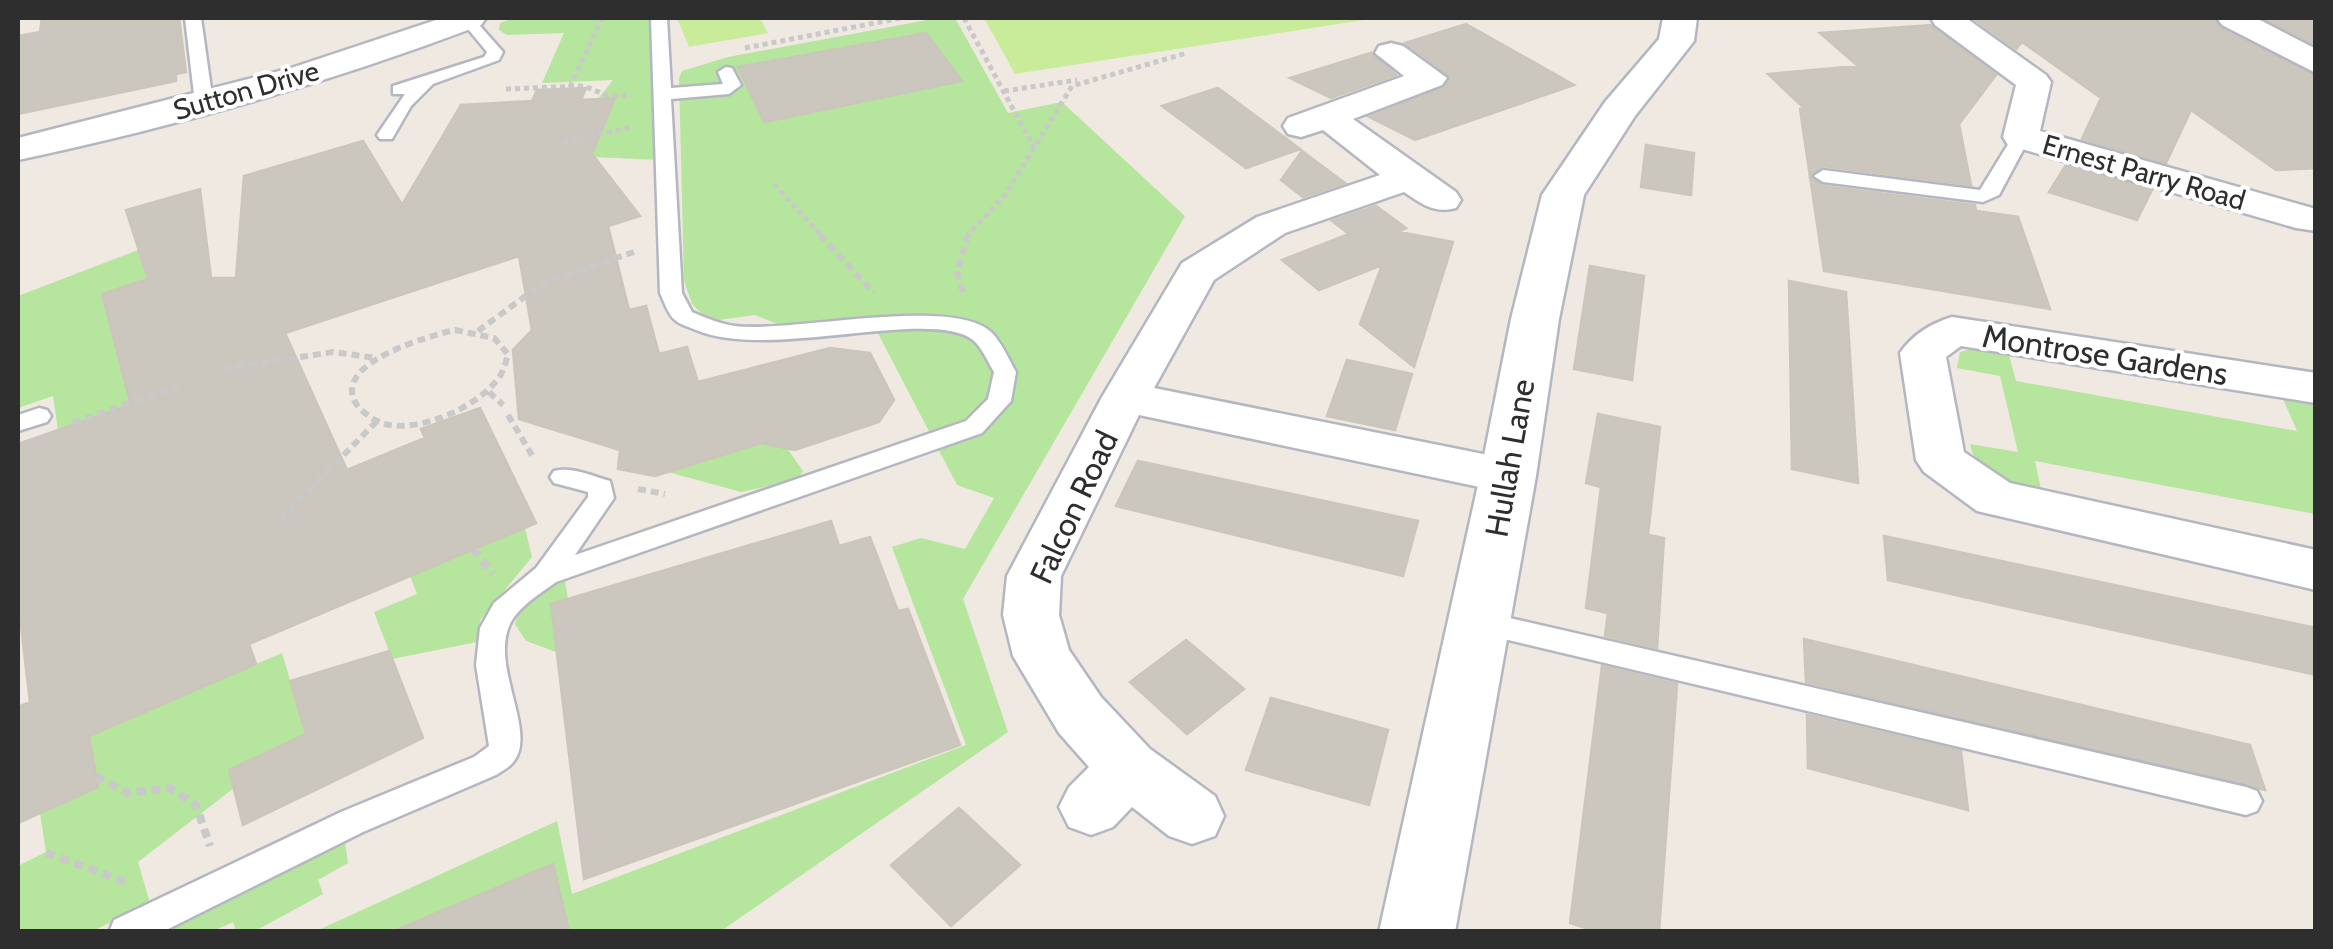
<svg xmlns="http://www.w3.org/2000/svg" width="2333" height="949" viewBox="0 0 2333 949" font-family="Cabin,sans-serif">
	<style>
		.green { fill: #b6e59e }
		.pitch { fill: #c9ec9a }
		.building { fill: #cbc7bf; stroke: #cbc5ba; stroke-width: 2.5 }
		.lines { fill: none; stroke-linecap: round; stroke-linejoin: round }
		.lane-casing { stroke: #b4b7c1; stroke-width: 5 }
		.street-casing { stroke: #b4b7c1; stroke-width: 5 }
		.secondary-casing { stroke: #b4b7c1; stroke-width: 5 }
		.path-far2 { stroke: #c9c9c9; stroke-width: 5; stroke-dasharray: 5 4; stroke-linecap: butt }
		.path-far1 { stroke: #c9c9c9; stroke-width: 6; stroke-dasharray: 8 5; stroke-linecap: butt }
		.path { stroke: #c9c9c9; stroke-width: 8; stroke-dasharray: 9 6; stroke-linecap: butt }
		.lane { fill: #fff; fill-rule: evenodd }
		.street { fill: #fff; fill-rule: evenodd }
		.secondary { fill: #fff; fill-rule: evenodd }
		.labels { text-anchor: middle; stroke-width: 8; stroke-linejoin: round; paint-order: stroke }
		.far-street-label { font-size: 28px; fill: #2e2e2e; stroke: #fff }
		.street-label { font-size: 32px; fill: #2e2e2e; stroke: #fff }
	</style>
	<rect width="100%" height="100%" fill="#efe9e1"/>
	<path class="green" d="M513 18H653L658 160 594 157 570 127 604 125 615 99H598L613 80 542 83 564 33 507 35 499 30 500 23Z
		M938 18H955L1008 113 1062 102 1185 216 963 599 1008 732 721 931 314 932 557 821 572 894 966 745 892 547 921 538 965 549 994 498 957 485 871 320 782 326 755 315 719 320 701 313 692 304 684 280 679 78 682 71 728 57Z
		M138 250 147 279 102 294 126 385 190 419 58 431 53 396 18 408V296Z
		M1973 349 2009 355 2016 381 2297 431 2283 399 2315 405V514L2035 461 2042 494C2013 488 1977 477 1970 444L2018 452 2000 376 1957 368 1960 352Z
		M761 443 787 448 803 471 792 487 773 485 741 492 668 472Z
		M525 528 532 557 480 620 477 642 392 659 374 612 417 594 410 576Z
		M565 581 568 599 551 605 556 652 526 641 515 624C525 598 540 591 565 581Z
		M282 653 306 734 229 769 234 788 138 862 150 903 93 931H18V866L46 852 40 813 98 787 89 736Z
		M344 837 348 863 318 880 323 894 255 931H236L233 922 213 931 162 932Z"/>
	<path class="pitch" d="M677 18H760L768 33 689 47Z
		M984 18H1377L1015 74Z"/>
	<path class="building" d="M42 18H179L186 72 176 74V81L18 114V36L40 32Z
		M1988 18H2213L2220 28 2316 76V168L2276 170 2191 110 2166 163 2082 139 2101 98 2022 42 2016 49 1977 21 1992 20Z
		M2263 18H2316V45Z
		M1466 24 1574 85 1415 140 1369 117 1445 87 1449 75 1405 43Z
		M1931 25 1996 75 1959 124 1971 185 1823 166 1810 177 1823 186 1975 205 1976 211 2018 217 2050 309 1824 271 1800 109H1805L1768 74 1858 66 1820 33Z
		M926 33 962 81 764 122 738 67Z
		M1371 53 1396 75 1331 98 1290 78Z
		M586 88 581 100 615 98 592 154 640 216 608 226 629 310 646 306 659 354 687 347 698 382 830 348 870 353 894 400 879 422 795 450 761 443 655 476 618 469 620 450 519 419 513 350 532 330 519 256 285 333 347 470 425 438 421 429 480 408 536 523 249 644 256 664 89 736 98 787 18 823V707L30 702 18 600V444L131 405 102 294 148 279 126 210 200 189 211 278H236L244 176 363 141 402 205 461 105 532 101 537 90Z
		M1218 88 1300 149 1246 168 1162 106Z
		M1646 145 1694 153 1691 195 1641 187Z
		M1302 151 1345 183 1303 197 1281 180Z
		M2066 165 2152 190 2137 220 2049 192Z
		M1376 206 1406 228 1399 232 1453 242 1414 367 1360 324 1382 265 1319 290 1282 260 1349 234 1332 221Z
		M1590 266 1644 276 1632 380 1574 369Z
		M1789 281 1846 292 1858 483 1792 469Z
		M1347 360 1412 374 1395 430 1327 416Z
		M1598 414 1660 427 1648 535 1664 538 1657 648 1605 636 1608 613 1586 608 1601 487 1586 483Z
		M1138 461 1418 521 1403 576 1116 506Z
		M831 521 839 546 870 537 898 611 908 609 960 745 584 879 551 604Z
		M1884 536 2316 628V675L1888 580Z
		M1804 639 2250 745 2265 790 1806 682Z
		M1186 640 1244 689 1187 734 1130 682Z
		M389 651 423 738 243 825 229 770 306 734 290 681Z
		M1602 666 1677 684 1659 932H1599L1570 923Z
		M1271 698 1388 730 1369 805 1246 770Z
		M1807 715 1961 751 1968 810 1808 768Z
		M959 808 1020 865 951 926 891 865Z
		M553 864 569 931H394Z"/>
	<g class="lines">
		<g class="lane-casing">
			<path id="lane" d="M185 18H201L213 103 204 108 195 103Z
				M459 18H473L503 52 499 60 433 84 411 106 392 139H380L377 135 405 94H393V86L484 57 487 52Z
				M651 18H667L671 88 723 84 718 72 726 67 732 68 741 85 729 94 671 99 682 293 692 312C706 318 720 324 735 326 793 333 955 295 992 333 1002 343 1009 360 1016 372L1011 401 982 433 556 582C540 594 519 606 510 624 490 666 537 731 514 761 510 767 502 771 496 775L363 832 162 932H109L114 920 341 812 474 757 489 746 476 665 480 628 494 603 536 568 588 497V492L554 483 550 477 554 471C571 466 593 476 610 481L614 498 575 555 966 421 988 399 994 372C988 362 981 346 973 340 930 307 769 361 696 330 690 327 680 325 675 320 668 315 664 301 660 293Z
				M2021 132 2030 137 1999 195 1983 202 1823 182 1814 176 1823 170 1980 190 2015 133Z
				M39 408 47 410 51 416 47 422 18 431V415Z
				M1479 611 2246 787 2257 791 2262 801 2257 811 2246 815 1479 633 1469 630 1465 622 1469 614Z"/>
		</g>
		<g class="street-casing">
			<path id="street" d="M442 18H486L481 25C331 82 175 127 18 160V138L291 68Z
				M1931 18H1966L2046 75 2051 82 2040 131 2316 209V231L2296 228 2008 145 2003 137 2016 85 1935 25Z
				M2217 18H2256L2316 49V73L2222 25Z
				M1391 43 1403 46 1447 78 1442 85 1353 119 1456 192 1461 200 1456 208C1434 214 1422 204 1404 192L1285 233 1214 280 1154 388 1508 459 1526 464 1533 476 1526 488 1508 493 1139 415 1061 576 1059 615 1069 650 1101 697 1150 749 1215 796 1224 816 1215 836 1192 844 1169 836 1132 807 1113 827 1091 835 1069 827 1059 807 1069 787 1089 767 1059 733 1013 656 1003 615 1007 576 1102 397 1182 263 1257 217 1380 175 1323 130 1301 137 1288 134 1283 126 1288 118 1404 76 1375 53 1379 46Z
				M1952 317 2316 373V403L1961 346 1946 357 1964 452 2010 483 2316 550V590L1977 511 1924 472 1916 460 1900 353C1912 335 1932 323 1952 317Z"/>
		</g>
		<g class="secondary-casing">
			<path id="secondary" d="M1663 18H1697L1694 41 1635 116 1584 195 1559 319 1536 476 1455 932H1379L1480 476 1511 319 1542 195 1605 102 1659 39Z"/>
		</g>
		<path class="path-far2" d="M964 18 1034 148
			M745 48 901 18
			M570 87 602 18
			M506 89 583 86 607 95 631 96
			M1004 91 1077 80
			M563 142 632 127
			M774 184 823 237
			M966 237 1005 195 1072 86 1187 53"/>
		<path class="path-far1" d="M820 235 874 293
			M963 292 957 272 968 235
			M455 330 494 338 508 354C506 361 504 370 500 376 480 406 421 433 385 424 374 421 360 411 355 402 334 362 429 336 455 330Z
			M478 331 546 281 634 252
			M223 369 333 352 376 358
			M489 392 503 405
			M508 415 533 457
			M73 423 180 385
			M638 489 665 494
			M280 520 377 421"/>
		<path class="path" d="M473 549 493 574
			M96 776 127 793 170 788 196 805 210 846
			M46 853 129 883"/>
		<use href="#lane" class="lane"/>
		<use href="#street" class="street"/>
		<use href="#secondary" class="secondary"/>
	</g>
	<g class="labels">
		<g class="far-street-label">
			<text transform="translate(246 90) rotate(-16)" y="10">Sutton Drive</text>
			<text transform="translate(2144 172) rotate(16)" y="10">Ernest Parry Road</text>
		</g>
		<g class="street-label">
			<text transform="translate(2105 355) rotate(9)" y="11">Montrose Gardens</text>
			<text transform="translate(1510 458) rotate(-80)" y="11">Hullah Lane</text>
			<text transform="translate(1074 507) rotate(-65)" y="11">Falcon Road</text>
		</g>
	</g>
	<rect width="2333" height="949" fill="none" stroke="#2e2e2e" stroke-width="40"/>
</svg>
